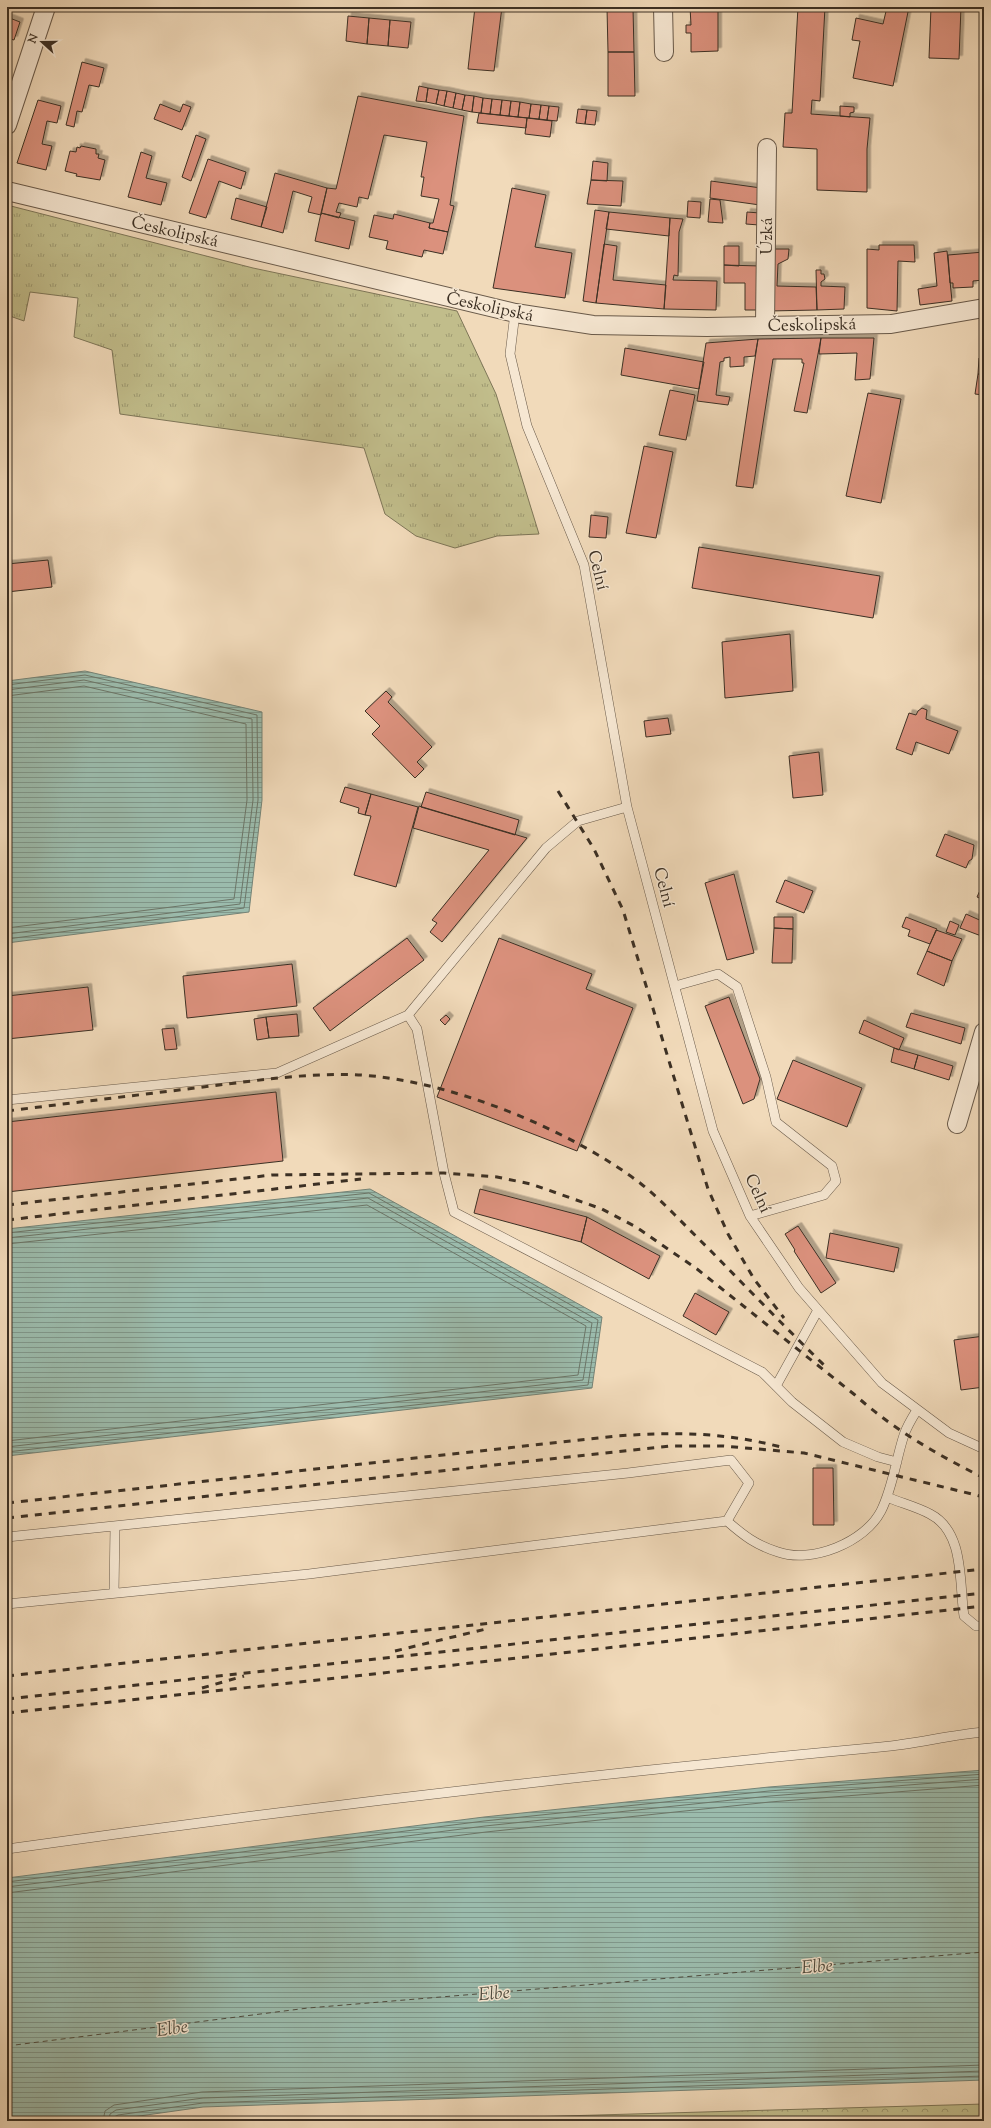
<svg xmlns="http://www.w3.org/2000/svg" width="991" height="2128" viewBox="0 0 991 2128" font-family="'Sorts Mill Goudy',serif">
	<style>
		.grass { fill: url(#grass-tufts); stroke: #7e7658 }
		.forest { fill: url(#forest-crowns); stroke: #7e7658 }
		.water { fill: url(#water-rules); stroke: #758376 }
		.lines { fill: none; stroke-linecap: round; stroke-linejoin: round }
		.shore { stroke: #6c7668; stroke-width: 1 }
		.ferry { stroke: #4f4c3f; stroke-width: 1; stroke-dasharray: 5 4; stroke-linecap: butt }
		.building { fill: #db917d; stroke: #3c3024; filter: url(#shadow) }
		.lane-casing { stroke: #695a4a; stroke-width: 10 }
		.street-casing { stroke: #695a4a; stroke-width: 20 }
		.lane { stroke: #f6e7d2; stroke-width: 9 }
		.street { stroke: #f6e7d2; stroke-width: 18 }
		.rail { stroke: #3c3024; stroke-width: 3; stroke-dasharray: 7 7; stroke-linecap: butt }
		.labels { text-anchor: middle; stroke-width: 3; stroke-linejoin: round; paint-order: stroke }
		.street-label { font-size: 17px; fill: #3c3024; stroke: #f6e7d2 }
		.water-label { font-size: 18px; font-style: italic; fill: #4f4c3f; stroke: #f6e7d2 }
	</style>
	<defs>
		<pattern id="grass-tufts" width="24" height="20" patternUnits="userSpaceOnUse"><rect width="24" height="20" fill="#c1bd8b"/><path d="M3 7l-1-3M5 7V3M7 7l1-3M15 17l-1-3M17 17v-4M19 17l1-3" fill="none" stroke="#9e9a71"/></pattern>
		<pattern id="forest-crowns" width="20" height="18" patternUnits="userSpaceOnUse"><rect width="20" height="18" fill="#c1bd8b"/><path d="M2 6a3 3 0 1 1 6 0M12 15a3 3 0 1 1 6 0" fill="none" stroke="#9e9a71"/></pattern>
		<pattern id="water-rules" width="6" height="5" patternUnits="userSpaceOnUse"><rect width="6" height="5" fill="#9bbbac"/><path d="M0 2.5h6" fill="none" stroke="#80988c"/></pattern>
		<filter id="shadow"><feDropShadow dx="3.5" dy="-3.5" stdDeviation="0" flood-color="#0004"/></filter>
	</defs>
	<rect width="100%" height="100%" fill="#f1daba"/>
	<filter id="stains"><feTurbulence type="fractalNoise" baseFrequency=".005" numOctaves="4"/><feColorMatrix values="0 0 0 0 .2 0 0 0 0 .09 0 0 0 0 .02 0 0 0 .5 -.17"/></filter>
	<radialGradient id="worn" r=".72"><stop offset=".6" stop-color="#630" stop-opacity="0"/><stop offset="1" stop-color="#630" stop-opacity=".3"/></radialGradient>
	<path class="grass" d="M7 205 253 268 457 311 496 394 539 534 497 536 455 548 416 536 385 514 364 448 120 414 112 350 74 337 78 298 30 292 24 321 7 315Z"/>
	<path class="forest" d="M984 2104V2121L422 2120Z"/>
	<path class="water" d="M85 671 262 712V800L249 912 7 943V681Z
		M370 1189 602 1317 592 1388 7 1456V1229Z
		M984 1770V2080L203 2107 104 2121H7V1878L484 1817 769 1787Z"/>
	<g class="lines">
		<path class="shore" d="M7 685 85 675 257 715 258 800 244 908 7 939
			M7 690 84 680 252 719 253 800 240 904 7 934
			M7 696 84 686 246 724 247 800 234 899 7 928
			M7 1233 369 1193 598 1320 588 1385 7 1452
			M7 1238 368 1198 592 1323 583 1380 7 1447
			M7 1244 367 1205 586 1326 578 1375 7 1441
			M7 1882 484 1821 769 1791 984 1774
			M7 1887 485 1826 770 1796 984 1779
			M7 1893 486 1832 770 1802 984 1785
			M103 2121 105 2111 114 2105 202 2092 984 2065
			M109 2121 110 2114 116 2110 203 2098 984 2071
			M114 2121V2117L118 2115 203 2103 984 2076"/>
		<path class="ferry" d="M7 2046 308 2008 984 1952"/>
	</g>
	<path class="building" d="M475 7H502L494 71 468 69Z
		M690 7H718V51L691 52V33H686V25H691Z
		M798 7H825L820 101 812 100 811 114 870 118 867 149V192L817 190V149L783 147 785 113H792Z
		M887 7H909L893 86 853 78 860 41 852 40 856 18 883 24Z
		M931 7H961L959 59 929 58Z
		M607 8H633L634 52H608Z
		M348 16 369 18 367 44 346 41Z
		M7 17 20 22 14 40 7 38Z
		M369 18 390 20 388 46 367 44Z
		M390 20 411 22 408 48 388 46Z
		M608 52H634L635 96H608Z
		M82 62 104 68 99 87 89 85 82 112 77 111 74 127 66 125Z
		M419 86 428 88 426 102 416 101Z
		M428 88 439 90 436 104 426 102Z
		M439 90 447 91 444 106 436 104Z
		M447 91 456 93 453 108 444 106Z
		M456 93 465 95 462 110 453 108Z
		M465 95 474 96 472 112 462 110Z
		M358 96 464 116 450 205 454 206 448 232 429 228 430 223H433L439 199 421 196 424 177H421L427 142 384 135 368 199 359 197 357 207 339 203 336 212 341 213 339 218 321 213 327 188 336 189Z
		M474 96 483 98 481 113 472 112Z
		M483 98 492 99 490 114 481 113Z
		M492 99 502 100 500 115 490 114Z
		M38 100 61 106 57 123 47 121 42 144 52 146 46 170 17 163Z
		M502 100 511 101 509 116 500 115Z
		M511 101 520 102 518 117 509 116Z
		M520 102 531 104 529 118 518 117Z
		M160 104 180 112 183 104 191 107 182 130 154 119Z
		M531 104 541 105 539 119 529 118Z
		M541 105 549 106 547 120 539 119Z
		M549 106 559 107 557 121 547 120Z
		M840 106 854 107V112L850 113V117L840 116Z
		M578 109 587 110 585 124 576 123Z
		M587 110 597 111 595 125 585 124Z
		M479 113 527 118 526 128 477 123Z
		M527 118 552 121 550 137 525 134Z
		M196 135 206 139 191 181 182 177Z
		M81 146 96 149V154H99L98 158 105 160 100 180 76 176 77 174 65 171 70 151 76 152 77 147 80 148Z
		M141 152 152 156 146 178 167 183 161 205 128 197Z
		M208 159 246 172 241 189 219 181 206 218 189 213Z
		M593 161 608 163 607 181 591 180Z
		M275 173 327 188 321 215 308 212 312 197 293 191 283 233 261 227Z
		M591 180 623 181 621 206 587 204Z
		M711 181 761 188 760 205 710 198Z
		M984 183V206L980 184Z
		M512 188 546 195 535 247 572 253 565 298 493 288Z
		M236 198 267 207 261 227 231 219Z
		M710 199 720 200 723 223 708 222Z
		M688 201 701 202 700 218 687 217Z
		M595 210 609 212 596 303 583 301Z
		M609 212 670 218 669 236 606 229Z
		M747 212 760 213 759 225 746 224Z
		M321 213 355 221 349 249 315 241Z
		M394 214 430 223 429 228 448 232 443 254 424 250 422 257 386 249 388 241 369 237 374 215 393 219Z
		M670 218 683 219 679 232 678 276 674 275 673 280 717 281 716 310 664 309Z
		M604 244 617 246 613 280 666 285 664 309 596 303Z
		M879 245H914L915 262 898 261 897 311 867 308V249L879 250Z
		M724 246H739V266L724 265Z
		M769 249H789L788 259 778 264 777 286 816 287 817 310 769 311Z
		M947 251 952 301 920 305 918 289 937 286 934 253Z
		M984 252V280L973 281V287L953 288V283H950L948 255Z
		M724 265 761 266V310H745V283H724Z
		M816 270H821V274H824L825 279 821 282V286L845 287 844 309 817 310Z
		M821 338 807 413 794 411 804 363H802V359H773L753 488 736 486 758 339Z
		M821 338H874L870 379 855 380 857 353 819 354Z
		M758 339 755 356 744 357V366L730 367V357L724 358V361L720 362 716 395 730 397 728 405 697 401 706 343Z
		M625 348 704 362 699 389 621 375Z
		M979 358 984 359V375L978 374Z
		M978 374 984 375 983 395 975 394Z
		M670 390 695 395 686 440 659 435Z
		M868 393 901 399 881 503 846 496Z
		M644 446 673 452 656 538 626 533Z
		M591 515 608 517 606 538 589 537Z
		M699 547 880 576 873 618 692 588Z
		M48 560 52 587 7 592V564Z
		M790 634 793 691 725 698 722 642Z
		M386 691 392 697 388 702 432 747 417 762 424 769 415 778 372 734 380 726 365 711Z
		M922 708 927 710 926 719 958 731 949 754 916 742 912 755 896 749 909 713 916 715 918 711Z
		M668 718 671 734 646 737 644 721Z
		M819 752 823 795 793 798 789 756Z
		M345 787 371 794 365 815 358 813 359 808 340 802Z
		M426 792 519 820 515 835 421 807Z
		M371 794 418 807 396 887 354 875 371 816 365 815Z
		M419 806 527 838 442 942 430 932 437 923 432 920 489 850 413 828Z
		M945 834 974 845 972 859 969 861 966 868 936 856Z
		M734 874 754 953 727 960 705 883Z
		M785 880 813 891 804 913 776 902Z
		M982 886 984 887V900L977 897Z
		M966 914 984 922V937L960 928Z
		M774 917H793V929L774 928Z
		M906 917 937 929 930 944 908 936 910 930 902 927Z
		M950 921 959 925 955 935 946 932Z
		M774 928 793 929 792 963H772Z
		M936 930 962 939 952 961 927 951Z
		M407 938 424 960 330 1031 313 1008Z
		M499 938 592 974 586 989 633 1008 577 1151 437 1097Z
		M927 951 952 961 944 986 917 974Z
		M292 964 297 1006 187 1018 183 976Z
		M88 987 93 1030 7 1039V996Z
		M729 997 760 1079 754 1099 743 1104 705 1006Z
		M911 1013 965 1028 961 1044 906 1027Z
		M297 1014 299 1036 269 1038 266 1017Z
		M446 1015 450 1019 445 1025 440 1020Z
		M266 1017 269 1038 257 1040 254 1019Z
		M864 1020 904 1038 899 1050 859 1033Z
		M174 1028 177 1049 165 1050 162 1029Z
		M894 1048 918 1055 914 1069 891 1062Z
		M918 1055 953 1066 949 1080 914 1069Z
		M793 1060 862 1088 847 1127 777 1099Z
		M276 1092 283 1161 7 1192V1122Z
		M480 1189 587 1217 581 1242 474 1213Z
		M587 1217 660 1256 649 1279 581 1242Z
		M798 1226 836 1283 821 1293 794 1251 795 1250 785 1234Z
		M830 1233 899 1248 894 1272 826 1258Z
		M695 1293 729 1312 716 1335 683 1316Z
		M984 1336V1387L961 1390 954 1340Z
		M813 1468H833L834 1525H813Z"/>
	<g class="lines">
		<g class="lane-casing">
			<path id="lane" d="M515 313 510 354 527 426 584 565 627 807 713 1131 750 1216 799 1288 882 1383 949 1433 984 1449
				M675 986 718 974 737 987 766 1077 776 1122 832 1166 836 1181 824 1195 750 1216
				M408 1015 417 1029 444 1173 454 1212 762 1372 792 1402 843 1442 878 1457 897 1462
				M7 1100 277 1073 408 1015 546 848 578 821 627 807
				M776 1386 818 1310
				M887 1497C901 1503 917 1507 930 1514 965 1532 959 1583 964 1616L976 1626H984
				M7 1537 628 1473 731 1460 749 1483 727 1521
				M114 1593 115 1526
				M7 1604 309 1574 727 1521C744 1536 756 1545 778 1552 812 1564 865 1542 881 1511 893 1487 896 1459 904 1435 907 1426 912 1418 917 1410
				M7 1849C298 1808 589 1774 881 1747 916 1744 949 1735 984 1732"/>
		</g>
		<g class="street-casing">
			<path id="street" d="M663 7 664 52
				M7 125 46 7
				M7 191 515 313 593 325 707 327 891 324 984 308
				M765 325 767 148
				M957 1124 984 1032"/>
		</g>
		<use href="#lane" class="lane"/>
		<use href="#street" class="street"/>
		<path class="rail" d="M558 791 594 849 623 910 708 1189 728 1234 754 1279 784 1318
			M7 1111C78 1102 148 1094 219 1085 269 1079 330 1070 381 1077 464 1087 573 1132 640 1183 664 1202 685 1226 707 1247 747 1288 787 1329 828 1369
			M7 1205 272 1175 444 1173 497 1177 531 1184 602 1209 636 1227 697 1269 855 1395C894 1430 938 1455 984 1478
			M7 1220 361 1179
			M7 1503 616 1436C676 1432 723 1432 781 1447
			M7 1518 670 1446H723L804 1453 984 1497
			M395 1651 490 1628
			M7 1676 984 1569
			M202 1688 244 1676
			M7 1699 984 1593
			M7 1713 346 1677 984 1606"/>
	</g>
	<g class="labels">
		<g class="street-label">
			<text transform="translate(175 231) rotate(13)" y="6">Českolipská</text>
			<text transform="translate(766 236) rotate(-90)" y="6">Úzká</text>
			<text transform="translate(490 306) rotate(12)" y="6">Českolipská</text>
			<text transform="translate(812 324) rotate(-1)" y="6">Českolipská</text>
			<text transform="translate(599 570) rotate(76)" y="6">Celní</text>
			<text transform="translate(665 887) rotate(75)" y="6">Celní</text>
			<text transform="translate(759 1193) rotate(65)" y="6">Celní</text>
		</g>
		<g class="water-label">
			<text transform="translate(817 1966) rotate(-5)" y="6">Elbe</text>
			<text transform="translate(494 1993) rotate(-5)" y="6">Elbe</text>
			<text transform="translate(172 2028) rotate(-8)" y="6">Elbe</text>
		</g>
	</g>
	<rect width="991" height="2128" fill="none" stroke="#f1daba" stroke-width="24"/>
	<rect x="8" y="8" width="975" height="2112" fill="none" stroke="#3c3024" stroke-width="2"/>
	<rect x="12" y="12" width="967" height="2104" fill="none" stroke="#3c3024"/>
	<g transform="translate(42 42) rotate(291)" stroke="#f6e7d2" stroke-width="3" paint-order="stroke">
	<path d="M0-3L7 15L0 10L-7 15Z" fill="#3c3024"/>
	<text y="-6" font-size="11" font-weight="bold" text-anchor="middle" fill="#3c3024">N</text>
	</g>
	<rect width="100%" height="100%" filter="url(#stains)"/>
	<rect width="100%" height="100%" fill="url(#worn)"/>
</svg>
